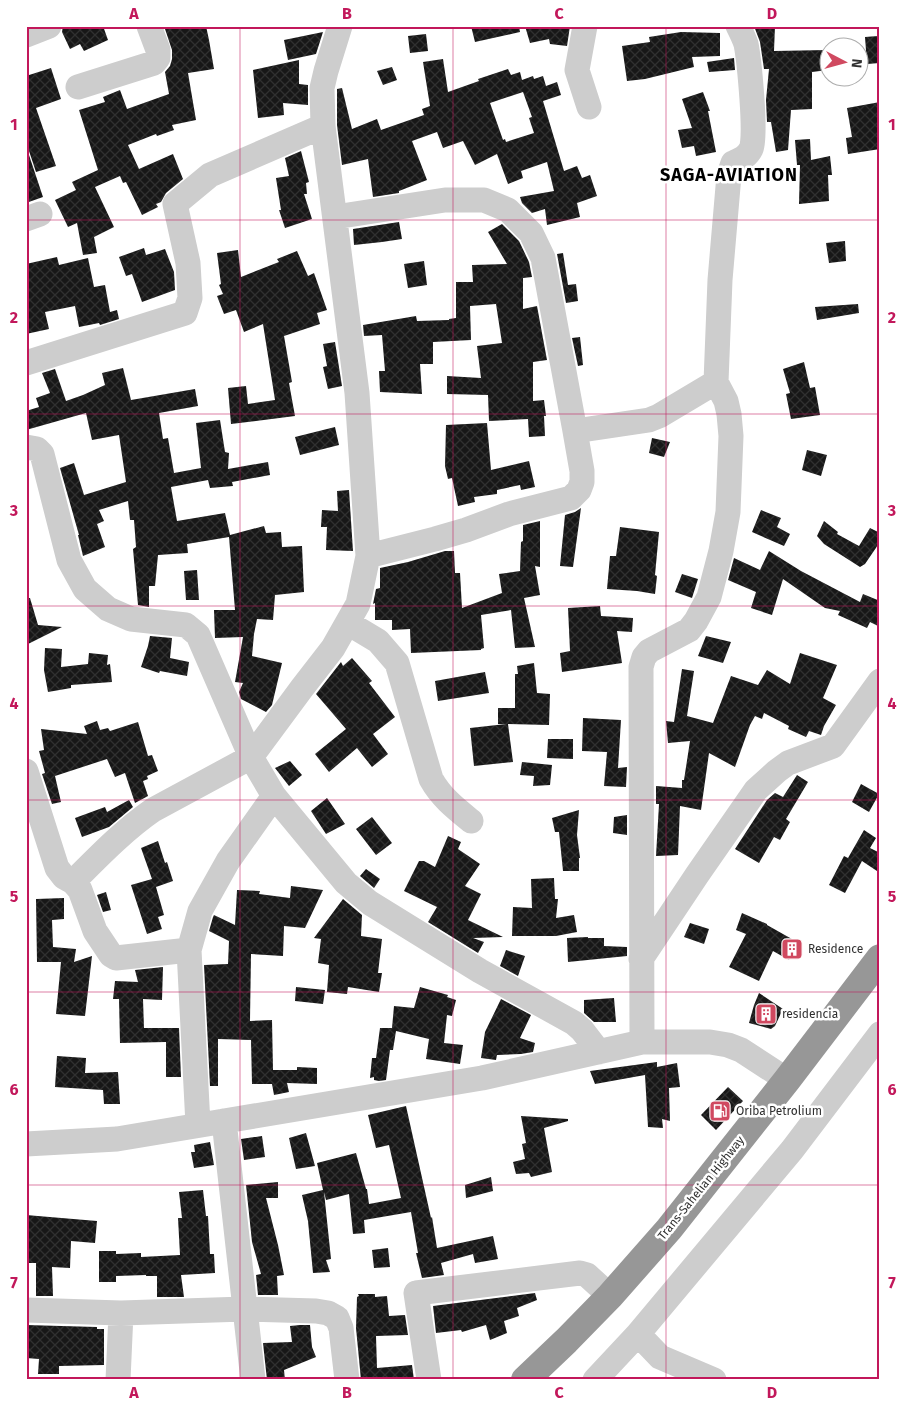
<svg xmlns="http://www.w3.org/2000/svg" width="906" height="1406" viewBox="0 0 906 1406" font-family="'Fira Sans',sans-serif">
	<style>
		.building { fill: url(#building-cross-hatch); fill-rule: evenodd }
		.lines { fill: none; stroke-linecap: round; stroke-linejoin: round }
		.minor { stroke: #cdcdcd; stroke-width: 25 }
		.highway { stroke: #979797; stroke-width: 28 }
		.grid { fill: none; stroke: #c2185b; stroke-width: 1; stroke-opacity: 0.55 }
		.labels { text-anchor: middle; stroke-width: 5; stroke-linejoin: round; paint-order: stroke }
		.poi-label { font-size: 12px; fill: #303030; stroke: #fff; text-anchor: start }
		.street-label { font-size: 12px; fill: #303030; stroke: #fff }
		.district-label { font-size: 18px; font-weight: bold; letter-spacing: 1px; fill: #000; stroke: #fff }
		.neatline { fill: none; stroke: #c2185b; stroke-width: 2 }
		.grid-label { font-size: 16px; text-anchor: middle; font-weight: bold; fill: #c2185b }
	</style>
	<defs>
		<pattern id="building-cross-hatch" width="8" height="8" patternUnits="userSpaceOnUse" patternTransform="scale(1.25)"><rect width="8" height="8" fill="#171717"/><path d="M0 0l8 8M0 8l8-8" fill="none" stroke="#303030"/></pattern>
	</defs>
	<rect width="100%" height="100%" fill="#fff"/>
	<path class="building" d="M63 26H103L108 40 84 51 80 44 70 49 62 32Z
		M177 26H206L209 40 214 69 188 73 196 120 172 125 174 130 157 136 156 134 128 145 139 169 173 154 183 179 166 193 161 202 156 204 158 207 142 215 126 182 123 183 120 176 95 187 114 227 94 237 97 253 83 255 77 223 68 227 55 200 76 190 72 182 98 170 79 110 105 102 103 97 120 90 127 109 169 94 165 72 170 66 172 59V50L165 29Z
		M471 26H519L520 32 475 42Z
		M525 26H570L567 46 550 44 549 39 530 43Z
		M754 26H775L774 51 828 50V70L812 72V109L791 110 788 150 776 152 771 122H767L766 100 769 69H764L760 42Z
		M323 32 316 54 288 60 284 40Z
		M681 32 720 33V56L692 57 694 67 645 79 627 81 622 46 650 42 649 37Z
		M426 34 428 51 410 53 408 36Z
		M878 36 880 63 867 64 865 37Z
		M734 58 735 70 709 72 707 62Z
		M443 59 448 92 479 81 478 79 508 69 511 75 520 72 522 80 533 76 534 79 543 76 546 86 557 82 561 95 543 101 564 171 577 166 582 178 590 175 597 196 577 203 580 217 547 225 545 209 532 213 522 203 520 197 554 191 547 162 521 171 523 178 508 184 497 154 475 165 463 141 443 148 437 132 412 141 427 180 399 191V193L373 197 368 159 342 165 337 125V89L342 88 352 129 377 119 381 130 424 115 422 109 430 106 423 62ZM523 92 532 117 529 118 534 133 506 142 505 139 503 140 490 103Z
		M299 60V84L308 85V105L283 103 284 115 258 118 253 70Z
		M392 67 397 80 383 85 377 71Z
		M51 68 61 99 36 108 56 166 36 172 26 142V76Z
		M703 92 710 111H708L716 152 696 156 694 146 682 148 678 130 692 128 682 99Z
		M880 102V149L848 154 846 138 852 137 847 108Z
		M810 139 811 160 830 156 832 175H828L829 201 799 204 800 165H797L795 140Z
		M301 151 309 182 306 183 307 194H304L312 219 285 228 279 210H281L276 178 289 176 285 158Z
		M26 155H29L43 197 26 203Z
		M399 222 402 239 382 242 354 245 353 229Z
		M502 224 519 241 529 262 532 277 523 278V309L537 306 547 360 533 362V401L544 400 546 416H544L545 436 529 437 528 419 489 421 488 395 447 394V376L481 378 477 346 502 343 496 304 470 306 471 340 433 342V364H420L422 394 380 392 379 371H385L382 335 364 336 363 325 416 316 417 321 449 320V319L456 318V282H473L472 265 507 264 488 232Z
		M845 241 846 261 829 263 826 243Z
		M144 248 146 255 165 249 174 272 175 290 142 302 132 274 126 276 119 257Z
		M238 250 241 277 279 262 277 259 297 251 308 276 314 273 327 310 317 313 320 324 284 336 292 382 289 383 295 416 231 424 228 388 246 386 248 404 275 400 263 324 244 332 236 310 224 314 217 296 223 294 219 285 221 284 217 253Z
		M563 253 568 285 576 284 578 301 566 303 557 254Z
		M57 257 59 265 88 258 94 287 105 285 110 312 117 310 119 319 100 325 99 323 79 327 75 306 45 312 49 329 26 334V264Z
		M424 261 427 285 408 288 404 264Z
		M858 304 859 313 817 320 815 307Z
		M580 337 583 365 578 366 572 338Z
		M335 342 342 386 328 389 323 367 327 366 323 344Z
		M804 362 810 388 815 387 820 415 791 419 786 394 790 393 783 369Z
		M123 368 131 400 195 389 198 406 159 413 163 439 168 438 174 473 201 468 196 423 220 420 225 452 229 453 228 469 268 462 270 475 232 482 233 486 210 488 208 480 171 487 177 521 225 513 230 535 264 526 266 533 281 532 282 547 302 546 304 592 275 595 273 620 257 619 254 634 252 656 282 663 272 705 266 712 241 699 239 692 243 683 235 682 243 637 215 638 214 610H235L229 537 187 544 188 553 158 555 155 586H149V607L138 605 133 549 136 547 134 520H130L128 501 99 510 104 521 97 524 105 547 83 556 78 535H79L60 468 74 463 84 495 126 482 119 435 92 440 86 413 26 430V411L39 407 36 398 50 393 42 373 55 369 66 401 83 395 105 385 102 373Z
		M487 423 491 470 529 461 535 487 521 490 520 485 497 490V494L474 497 475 502 458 506 452 478 448 479 445 466 446 425Z
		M335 427 339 445 300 455 295 437Z
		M652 438 670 442 664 457 649 453Z
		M807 450 827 455 821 476 802 470Z
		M349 490 353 551 326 550 327 527H321L322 510 338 511 337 491Z
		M581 508 573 567 560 566 565 515 575 512Z
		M761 510 781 518 777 527 790 534 784 546 752 532Z
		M540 521V567L535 566 540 595 524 598 535 647 515 648 511 610 481 615 484 648 481 649V650L411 653 410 629 392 630V620H375V603L373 604 376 589 380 588V568L408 562 445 551H454L455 573H460L462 608 502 593 499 574 520 571 521 542 523 541V525Z
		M824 521 838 532 837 534 859 546 870 528 880 533V542L865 564 860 567 824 544 817 536Z
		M620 527 659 532 655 575 657 576 655 594 637 591 607 589 610 556H616Z
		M769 551 801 571 860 602 863 594 880 601V627L870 622 867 628 838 615 840 611 825 608 783 579 772 615 751 608 756 592 728 580 734 558 760 570Z
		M197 570 199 600H186L184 571Z
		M682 574 698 579 692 598 675 592Z
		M26 598H30L38 625 62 627 26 645Z
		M600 606 601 616 633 618 632 632 617 631 622 663 562 672 560 653 570 651 568 608Z
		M150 636 172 638 170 658 189 662 187 676 160 671 159 673 141 667 148 646Z
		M706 636 731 642 723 663 698 656Z
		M45 648 62 649 61 667 88 664 89 653 108 655 107 665 110 664 112 682 71 685V688L48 692 44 670Z
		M800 653 837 665 823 698 836 705 824 726 821 735 809 731 806 737 788 729 789 726 764 713 762 719 755 716 750 725 735 767 709 753 701 810 680 806 678 855 656 856 659 804H656V786L682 788V780H684L690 741 668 743 666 721 674 722 682 669 694 671 687 716 713 723 731 676 758 685 767 670 790 684Z
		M352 658 372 681 369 683 395 717 373 734 388 754 372 767 357 748 329 772 315 754 346 729 316 694 341 662 343 666Z
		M534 663 537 693 550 694 549 725 508 724 513 762 474 766 470 728 506 724H498V708H515V674H518L517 666Z
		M485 672 489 693 438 701 435 681Z
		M583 718 621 720 618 768 627 767 626 787 604 786 607 752 582 751Z
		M97 721 100 730 108 728 110 731 138 722 148 756 152 755 158 771 147 776 148 779 143 781 148 796 135 803 125 773 115 777 107 759 55 776 61 802 52 804 42 774 45 773 39 751 44 750 41 729 87 734 84 726Z
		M548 739H573V759L547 758Z
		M290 761 302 775 289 786 275 768Z
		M522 762 552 765 550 785 533 786 534 776 520 775Z
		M797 775 808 782 786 819 790 822 780 840 774 837 759 863 735 849 767 800 775 793 783 797Z
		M861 784 879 794 869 812 852 802Z
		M327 798 345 824 326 834 311 811Z
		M129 800 133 807 109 827 82 837 75 818 105 807 107 812Z
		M579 810 577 835 580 858H579V871H563L559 832H555L552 818Z
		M627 815V835L613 833 614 817Z
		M372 817 392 843 376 855 356 829Z
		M864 830 876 838 870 848 880 853V873L862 861 845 893 829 885 844 856 848 858Z
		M448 836 461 842 458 849 480 864 465 886 481 894 468 920 503 937 473 938 484 942 478 953 428 922 437 907 404 891 419 861H424L435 867Z
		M158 841 165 863 167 862 173 881 156 887 164 915 158 917 162 929 147 934 131 885 152 879 141 848Z
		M366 869 380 879 374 888 360 876Z
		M554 878 555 899H558L556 918 574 915 577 932 556 936H512L513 907 532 908 531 879Z
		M291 886 323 890 305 928 284 926 283 956 251 954 250 1021 272 1020 273 1070H297V1067L317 1068V1084L287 1083 289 1092 274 1095 272 1084H252L251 1040 218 1039V1086H210L204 965 228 964 229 941 209 931 213 917 214 915 235 925 237 890 260 891 259 894 290 898Z
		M106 892 111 910 103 912 97 895Z
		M64 898V919L52 920 53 947 76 949 74 962 92 956 85 1016 56 1014 61 962H37L36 899Z
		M343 899 362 915 361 936 382 939 378 973H382L379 992 348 987 347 994 327 992 329 965 318 963 321 939 314 938Z
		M742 913 767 924V925L799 943 789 960 773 951 759 981 729 967 746 934 736 930Z
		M690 923 709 929 704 944 684 937Z
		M588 937V938H604V946L627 947V956L568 962 567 938Z
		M506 950 525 956 518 976 500 966Z
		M163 967 162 1000 143 999 144 1028H179L181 1077H166V1042L120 1043 119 999H113L115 981 138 982 135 970Z
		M296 987 325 990 323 1004 295 1001Z
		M420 987 448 995 447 997 456 1000 452 1016 447 1015 444 1043 463 1045 460 1064 426 1059 429 1039 396 1031 393 1050H390L386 1080 379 1081 374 1080V1077L370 1078 372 1058H376L380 1028H392L394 1006 414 1008Z
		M759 993 783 1009 775 1026 771 1029 749 1023 754 1005Z
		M614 998 616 1022H594L584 1013V1000Z
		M501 999 531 1015 520 1038 535 1043 533 1052 521 1054 497 1055 496 1060 481 1058 485 1032Z
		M57 1056 86 1058 85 1073 118 1072 120 1104H104L103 1090 55 1087Z
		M657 1062V1067L677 1063 680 1087 669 1088 670 1121 662 1119 663 1128 648 1127 645 1075 595 1084 590 1071Z
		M728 1087 743 1101 716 1130 701 1115Z
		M406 1106 431 1218 432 1217 437 1248 493 1236 498 1259 475 1263 473 1254 441 1263 444 1275 422 1278 416 1253H418L411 1212 364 1220 365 1233 353 1234 349 1194 326 1200 324 1192 331 1259 326 1260 330 1272 313 1273 308 1221 302 1195 323 1190 317 1163 356 1153 366 1189H367L369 1204 401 1198 389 1145 376 1148 368 1115Z
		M521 1116 568 1119V1121L544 1128 552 1172 531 1177 529 1173 516 1174 513 1162 525 1159 522 1144 526 1143Z
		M306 1133 315 1166 296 1169 289 1138Z
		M262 1136 265 1157 244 1160 241 1139Z
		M210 1142 214 1165 194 1168 191 1152H195L194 1145Z
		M491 1177 493 1191 466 1198 465 1185Z
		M278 1182V1198H266L278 1245 284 1275 277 1276 278 1295H258L256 1275 261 1274 252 1242 246 1185Z
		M203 1190 206 1216H208L210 1254H214L215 1273 181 1275 184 1297H157V1276H146V1275L116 1276V1282H99V1251H116V1254L141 1253V1257L180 1255 178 1218H182L179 1192Z
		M26 1215 97 1221 95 1243 71 1241 70 1268 52 1267 53 1296H36V1263H26Z
		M388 1248 390 1267 374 1268 372 1250Z
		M535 1293 537 1300 517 1308 519 1316 504 1321 507 1333 490 1340 486 1325 462 1332 461 1330 436 1333 433 1306Z
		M358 1294H375V1297L387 1296 389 1316 405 1315 408 1335 376 1336 377 1368 412 1365 414 1380H361L356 1328 357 1297 359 1296Z
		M26 1325 97 1327V1329H104V1365L59 1366V1374H38L39 1359 26 1358Z
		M300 1325H310L312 1347 316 1357 284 1370 285 1380H267L263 1343 292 1342 290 1326Z"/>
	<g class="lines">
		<path class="minor" d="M585 26 577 70 589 107
			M26 35 49 26
			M78 87 154 63 158 58V50L149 26
			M335 217 445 200H484L508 210 531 233 543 258 575 431
			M26 219 40 214
			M26 363 185 313 190 298 188 263 175 204 210 175 323 126
			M26 447 37 449 42 454 69 560 85 589 108 609 131 619 186 625 198 635 251 757 274 796 346 883 370 903 480 971 574 1023 582 1030 599 1052
			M368 556 435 539 466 530 509 514 571 498 579 490 582 482V471L575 431 649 420 659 416 716 382
			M348 623 378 641 397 663 431 779C441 797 455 808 471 821
			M26 771 57 868 64 877 73 882 80 890 95 931 111 955 116 958 189 950
			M73 882C98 857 124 830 153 810L251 757 302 688 333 648 358 604 368 556 357 393 323 126 322 88 326 71 340 26
			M641 959 697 875 756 790 777 771 788 763 833 746 880 681
			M642 1042 641 667 644 657 649 651 689 630 696 621 709 597 721 551 728 512 731 436 729 414 726 401 716 382 720 280 729 175 733 163C741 159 747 157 751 149 757 138 749 59 746 44 744 38 741 32 738 26
			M224 1121 253 1380
			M198 1125 189 950 200 911 228 861 274 796
			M26 1144 117 1139 482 1078 642 1042H710L728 1045 741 1050 787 1080
			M26 1310 121 1313 245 1309 316 1311 328 1313 337 1318 341 1328 347 1380
			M638 1334 660 1357 714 1380
			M118 1380 121 1313
			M429 1380 416 1293 580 1273 587 1275 610 1296
			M595 1380 638 1334 792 1150 880 1034"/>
		<path class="highway" d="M525 1380 566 1341 610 1296 669 1229 787 1080 880 958"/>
	</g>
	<path class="grid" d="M240 26V1380M453 26V1380M666 26V1380M26 220H880M26 414H880M26 606H880M26 800H880M26 992H880M26 1185H880"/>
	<defs>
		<g id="building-square" transform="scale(1.125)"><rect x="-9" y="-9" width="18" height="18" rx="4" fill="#d04960" stroke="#fff"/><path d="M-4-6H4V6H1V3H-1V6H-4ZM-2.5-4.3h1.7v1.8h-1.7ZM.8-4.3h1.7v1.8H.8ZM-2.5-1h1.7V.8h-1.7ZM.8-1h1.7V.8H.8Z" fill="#fff"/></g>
		<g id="fuel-square" transform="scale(1.125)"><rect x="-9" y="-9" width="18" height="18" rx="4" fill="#d04960" stroke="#fff"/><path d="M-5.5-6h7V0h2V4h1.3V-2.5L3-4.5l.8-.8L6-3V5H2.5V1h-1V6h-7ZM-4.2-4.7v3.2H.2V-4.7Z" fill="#fff"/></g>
	</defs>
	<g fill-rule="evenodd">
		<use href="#building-square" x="792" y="949"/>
		<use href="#building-square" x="766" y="1014"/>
		<use href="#fuel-square" x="720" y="1111"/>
	</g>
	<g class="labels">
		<g class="poi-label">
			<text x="808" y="953">Residence</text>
			<text x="782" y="1018">residencia</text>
			<text x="736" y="1115">Oriba Petrolium</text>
		</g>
		<g class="street-label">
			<text transform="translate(701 1188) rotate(-51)" y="4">Trans-Sahelian Highway</text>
		</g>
		<g class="district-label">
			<text x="729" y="181">SAGA-AVIATION</text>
		</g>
	</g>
	<rect width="906" height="1406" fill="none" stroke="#ffffff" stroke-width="55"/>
	<g transform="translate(844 62) rotate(96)"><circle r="24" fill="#ffffff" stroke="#acacac"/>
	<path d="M0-4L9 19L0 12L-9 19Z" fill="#d04960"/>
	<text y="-8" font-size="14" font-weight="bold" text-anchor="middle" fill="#303030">N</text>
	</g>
	<rect x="28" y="28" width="850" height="1350" class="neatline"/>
	<g class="grid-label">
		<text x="134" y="19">A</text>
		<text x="347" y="19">B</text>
		<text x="559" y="19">C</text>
		<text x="772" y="19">D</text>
		<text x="14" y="130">1</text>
		<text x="892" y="130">1</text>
		<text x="14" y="323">2</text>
		<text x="892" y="323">2</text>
		<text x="14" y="516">3</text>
		<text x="892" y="516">3</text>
		<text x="14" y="709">4</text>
		<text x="892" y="709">4</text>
		<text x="14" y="902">5</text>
		<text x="892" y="902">5</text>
		<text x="14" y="1095">6</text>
		<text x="892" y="1095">6</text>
		<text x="14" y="1288">7</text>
		<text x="892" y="1288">7</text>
		<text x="134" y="1398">A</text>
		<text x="347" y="1398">B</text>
		<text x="559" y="1398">C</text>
		<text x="772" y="1398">D</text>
	</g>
</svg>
